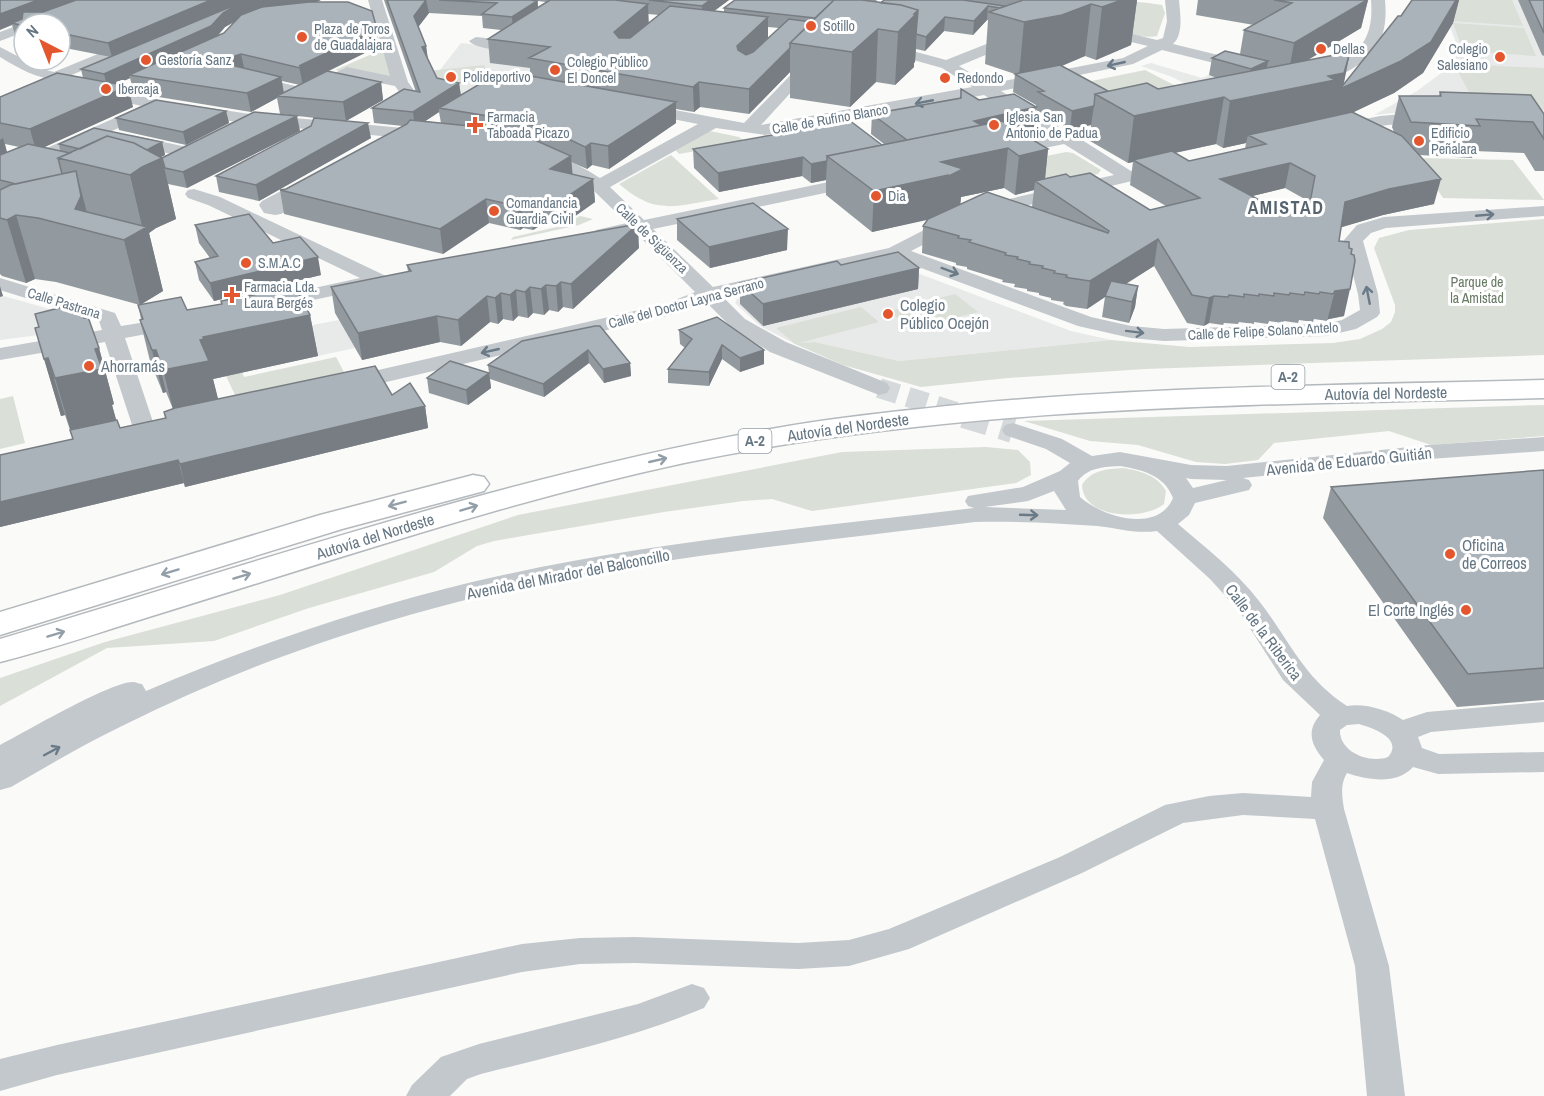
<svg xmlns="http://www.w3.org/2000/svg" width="1544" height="1096" viewBox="0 0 1544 1096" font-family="'Archivo Narrow',sans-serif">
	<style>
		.built { fill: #e8e9e9 }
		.green { fill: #dadfd7 }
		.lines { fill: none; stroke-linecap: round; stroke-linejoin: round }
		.minor-tunnel-far1 { stroke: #d5d9db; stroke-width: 20; stroke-dasharray: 20 10; stroke-linecap: butt }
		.minor-tunnel { stroke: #d5d9db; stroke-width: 26; stroke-dasharray: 26 13; stroke-linecap: butt }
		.highway-casing { stroke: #b4b9bd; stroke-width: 3 }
		.minor { fill: #c3c8cc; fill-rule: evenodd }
		.highway { fill: #fff; fill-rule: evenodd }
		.wall { fill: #929a9f; fill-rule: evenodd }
		.shaded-wall { fill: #777d82 }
		.building { fill: #aab3b9; stroke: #777d82; stroke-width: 1.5; fill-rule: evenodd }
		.oneway { stroke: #6a7a87 }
		.oneway2 { stroke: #939fa8 }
		.poi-dot { fill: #e4572e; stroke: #fff; stroke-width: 2 }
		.labels { text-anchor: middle; stroke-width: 6; stroke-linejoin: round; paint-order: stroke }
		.far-poi-label { font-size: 14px; fill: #657683; stroke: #fff; text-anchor: start }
		.far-street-label { font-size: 14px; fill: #657683; stroke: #fff }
		.far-park-label { font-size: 14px; fill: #687a64; stroke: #fff }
		.shield { fill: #fff; stroke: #939fa8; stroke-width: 1.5 }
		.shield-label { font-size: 15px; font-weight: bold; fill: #657683 }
		.poi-label { font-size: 16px; fill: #657683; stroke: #fff; text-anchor: start }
		.street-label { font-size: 16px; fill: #657683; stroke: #fff }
		.far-district-label { font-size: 18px; font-weight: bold; letter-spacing: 1.5px; fill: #57646e; stroke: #fff }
	</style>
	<rect width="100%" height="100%" fill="#fafaf8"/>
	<path class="built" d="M1434 0H1544V113L1425 110 1374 115 1417 91 1448 68 1459 51 1442 5Z
		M461 43 511 49 683 65 459 97 410 73 440 70Z
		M1151 63 1202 78 1209 75 1248 87 1213 97 1172 77 1141 66Z
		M886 265 904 268 1071 331 1111 340 899 361 815 342 795 344 760 326 735 303 737 299Z
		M0 295 85 319 91 322 88 325 47 334 0 340Z
		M339 320 355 348 318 356 302 327Z"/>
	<path class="green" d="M1065 0C1098 0 1130 0 1162 5L1165 13 1157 36C1125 42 1092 15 1065 0Z
		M1444 0H1512L1523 26 1452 21Z
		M1453 23 1524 28 1536 56 1463 51Z
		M388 47 400 82 335 70Z
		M1454 64 1544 68V110L1477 107Z
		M484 65 492 80 416 89 410 73Z
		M1145 70 1201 99 1124 115 1072 85Z
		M705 130 739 137 746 142 679 154 674 148Z
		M1066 152 1073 153 1101 170 1098 174 1042 186 1008 164Z
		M671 155 719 199C674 206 657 216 619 184Z
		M1417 158 1513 160 1544 200 1443 198Z
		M580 216 593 219 579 225 511 240 513 237 561 226Z
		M1544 219V355L1145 369 1008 378 921 387 843 365 795 344 776 328 861 307 879 322 799 343 815 342 899 361 1111 340 1189 347 1333 343 1360 339 1382 329 1391 322 1395 312V305L1374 248 1379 238 1409 230Z
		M955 294 978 312 910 329 889 311Z
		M223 326 244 377 336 357 344 372 236 397 204 330Z
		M13 396 25 443 0 449V399Z
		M1544 405V436L1431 445 1389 431 1274 443 1258 460 1225 464 1196 462 1138 445 1090 441 1024 421Z
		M986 447 1018 450 1030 462 1031 475 1016 483 812 511 772 499 743 501 664 512 494 541 477 546 434 572 309 608 214 641 107 648 0 706V678L105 642 280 595 518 515 842 452Z
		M1123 468C1141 471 1157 475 1166 491L1164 504C1143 521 1083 519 1082 485 1091 470 1107 469 1123 468Z"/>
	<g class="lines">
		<path class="minor-tunnel-far1" d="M879 388 969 416"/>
		<path class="minor-tunnel" d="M964 415 1013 430"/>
		<g class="highway-casing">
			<path id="highway" d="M1544 380V398C1257 405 967 404 684 463 504 502 328 562 152 616 101 632 51 649 0 662V639C255 563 509 476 771 429 836 417 901 411 967 404 1159 386 1351 385 1544 380Z
				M473 475 484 477 489 484 484 491 342 529 0 635V612L320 515Z"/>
		</g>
		<path class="minor" d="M368 0H382L408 82 416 93 414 96H402L395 86 349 77 305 98 244 83 241 80 249 75 304 88 347 67 390 76 376 26 367 21 337 15 335 12 342 8 372 14Z
			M1046 0H1060L1029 37 959 66 989 84 1123 58 1148 46 1093 33 1091 30 1093 27 1098 26 1157 40 1163 38 1167 21 1165 0H1179C1180 13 1184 34 1173 44L1251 63 1254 66 1246 71 1162 50 1133 64 1001 91 1069 133 1123 122 1129 123 1131 127 1129 131 1082 140 1131 171 1165 163 1171 164 1174 168 1171 172 977 217 911 251 1091 317 1131 326 1164 329 1326 324 1342 320 1360 310 1358 294 1344 240 1357 225 1384 217 1544 206V216L1386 228 1371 233 1363 241 1378 294 1380 313 1377 317 1356 329 1326 336 1164 341 1131 338 1078 326 894 258 723 297 745 319 786 342 887 383 890 388 887 393 879 395 770 352 731 327 706 302 671 315 348 391 340 389 337 384 340 379 348 377 665 304 695 292 636 233 603 240 596 238 594 234 596 230 627 223 593 190 575 178 535 161 532 157 535 153C551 149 586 169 600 178L698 124 637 112 635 109 637 106 643 104 744 123 807 58 812 56 820 61 817 64 761 125 972 87 942 68 878 50 876 47 883 43 946 60 1019 31ZM984 95 1052 137 1000 147 997 151 1000 155 1006 156 1064 144 1114 175 965 209 889 248 713 287 653 229 858 186 864 185 867 181 864 177 858 176 644 220 610 187 716 128 765 135Z
			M1371 0H1385C1389 42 1373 59 1337 77 1328 81 1320 87 1310 84L1308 81 1310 78C1350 59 1375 49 1371 0Z
			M24 23 29 24H24V32L0 41V32Z
			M519 33 526 37C523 42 517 47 511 49 501 52 475 48 469 41L476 37 504 40Z
			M137 38 142 39 144 42 142 45 60 80C37 79 20 69 0 57V47L42 69 54 72Z
			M96 87 163 101 250 114 425 130 433 135 425 140 250 124 157 110 43 163H31L28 159 31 155 142 106 90 95 88 92Z
			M1427 112 1433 114 1435 117 1433 120 1380 126 1341 134 1333 129 1335 125 1380 116Z
			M131 135 196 149 199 153 196 157 190 158 125 144 123 140Z
			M310 176 316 177 319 181 315 185 322 190 319 194 281 214 275 215 264 213 259 205 262 201Z
			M194 189 220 197 386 276 389 280 386 284 374 285 365 289 266 310 259 308 256 304 259 300 360 278 208 205 188 198 185 194 188 190Z
			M0 278 115 313 121 326 177 317 184 319 187 323 184 327 125 338 155 428 152 433 144 435 136 433 133 428 105 342 0 360V348L102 330 99 321 0 290Z
			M1013 423 1062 439 1092 456 1120 452 1191 465 1227 466 1429 445 1544 437V451L1429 459 1243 478 1249 480 1252 485 1249 490 1195 503 1189 515 1178 524C1206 548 1236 571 1259 601 1289 639 1303 678 1347 706 1365 703 1388 710 1403 720L1427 712 1544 702V722L1431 732 1418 737 1422 748 1439 754 1544 752V772L1438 774 1413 767C1397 785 1367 780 1347 773 1340 784 1342 796 1344 809L1389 966 1405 1096H1367L1355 966 1315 819 1243 815 1183 823 1082 873 909 949 849 966 798 969 635 963 580 964 522 972 57 1075 0 1091V1059L57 1045 522 944 580 938 635 937 798 943 849 940 889 929 1060 857 1165 805 1209 796 1243 793 1311 797 1312 782 1324 760C1311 745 1306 731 1320 715L1283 680 1239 611 1210 579 1157 531C1135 534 1117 528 1097 526 1056 523 1016 521 975 522 794 545 611 560 435 608 327 637 222 676 122 726 84 744 48 766 11 787L0 790V745C23 733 112 681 133 682 136 682 139 684 142 684L146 691C252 646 360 609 472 582 637 543 807 528 974 508L968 506 965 501 968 496 1023 487 1060 471 1070 463 1046 449 1005 435 1002 430 1005 425ZM1120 466C1143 470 1164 475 1173 498 1158 534 1102 517 1080 497L1078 481C1088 467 1105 467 1120 466ZM1186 478 1191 479 1227 480 1193 488ZM1054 491 1066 510 985 507 1028 501ZM1359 724C1373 728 1404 739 1388 757 1369 764 1339 752 1340 730L1347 725Z
			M692 984 704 988 710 998 704 1008C632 1038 557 1055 481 1074L467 1079 450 1096H406L412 1085 441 1057 479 1044 638 1004Z"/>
		<use href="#highway" class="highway"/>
	</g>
	<path class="wall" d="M0 0 318 2 377 29 379 46 327 72 381 82 383 100 346 121 371 138 259 201 219 192 216 176 333 120 280 114 277 98 251 112 134 93 130 78 117 84 133 107 44 147 60 151 59 144 162 142 165 155 161 157 162 158 300 131 187 188 168 184 176 219 156 228 149 233 163 291 140 305 56 282 35 279 26 283 2 276 0 274V97L83 78 81 69 111 57 60 47V24H24V39L16 38 12 25ZM236 21 224 33 218 35 225 27ZM282 81 300 85 284 93ZM5 144 19 147 7 152Z
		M384 0H729L714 11 724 13V8L735 0H877L875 2 881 3 884 0H1137L1131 45 1096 60 1085 56 1062 66 1108 91 1158 89 1217 78 1209 75 1212 58 1240 54 1244 30 1254 25 1196 15 1198 0H1368L1361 28 1308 60 1350 52 1343 85 1401 16 1412 0H1459L1453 23 1423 73 1394 93 1353 112 1394 132 1392 127 1399 96H1439L1440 92 1544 114V171H1535L1524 153 1474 151 1472 158 1419 155 1434 204 1383 215 1341 227 1339 241 1344 316 1329 319 1327 321 1314 319 1313 322 1299 320 1298 323 1284 321 1283 323 1269 321 1268 324 1254 322V324L1239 322 1238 324 1224 323 1223 325 1209 323 1204 326 1187 323 1154 266 1126 284 1138 286 1135 307 1129 323 1102 317 1105 297 1087 309 1066 306 1063 304 1064 302 1051 300V298L1039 295V293L1027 291V289L1014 287 1015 284 1002 282 1003 280 967 269V267L956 265V263L922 253 923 226 928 219 872 232 826 195V180L811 183 802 176 719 192 694 168 693 149 884 144 871 134 872 114 960 98 961 89 979 100 1034 128 1019 131 1048 149 1045 179 1070 177 1150 210 1166 206 1130 185 1133 162 1128 163 1090 141 1091 125 1070 129 1036 110V105L1013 92 1015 74 985 64 988 20H987L973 35 944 31 925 51 916 49 915 62 914 63V67L895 85 876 82 850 107 790 98V72L749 114 700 107 694 112 676 109V123L609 169 592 165 587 169 571 162 572 174 593 179 595 202 561 226 544 223 533 230 523 228 520 230 489 223 443 254 284 214 280 190 286 189 403 126 374 123 372 108 416 92ZM538 1 546 2 538 7ZM429 13 482 16 483 28 501 30 488 39 490 63 530 68V76L491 82 461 95 459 83 437 78 428 59 426 46 418 27ZM648 14 659 15 648 23ZM768 27 779 28 768 39ZM439 112 441 123 425 121ZM1246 143 1245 149 1189 161 1175 153 1216 144 1223 148ZM1004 188 1015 195 1034 190 1032 207 960 204 961 197ZM1285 188 1310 202 1308 212 1274 208 1252 196Z
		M1518 0H1544V56L1542 55Z
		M226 111 229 123 186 145 119 130 116 118Z
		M677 219 787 250 710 268 677 240Z
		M195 225 273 243 321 275 214 301 199 280 195 262 210 258 199 243Z
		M639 248 573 309 563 307 558 312 549 310 544 315 533 313 528 318 518 316 513 321 503 319 498 324 490 322 461 346 440 342 362 360 335 313 331 287 408 272 407 265Z
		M841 265 919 268 918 289 763 326 740 304V283Z
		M221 301 310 315 318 356 213 379 218 399 392 395 425 406 428 428 185 487 184 483 0 527V455L73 439 65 415 61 416 35 328 84 318 99 348 114 404 112 405 116 421 120 428 165 418 164 412 173 409 166 392 163 393 150 361 140 320 141 319 138 305 187 310 221 304Z
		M717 317 764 364 740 372 722 359 709 386 668 383V369L685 348 680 344 679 330Z
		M595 326 630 363 631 376 604 383 589 363 544 397 490 379 491 388 468 405 429 393 427 378 489 373 488 365Z
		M1544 470V700L1457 707 1323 518 1331 487Z"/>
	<path class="shaded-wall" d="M38 0H77L12 23V25L0 30V14Z
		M211 0H321L311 5 243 17 225 27 214 40 129 75 130 78 108 89 104 74 223 13 241 2 112 57 108 43Z
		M426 0 429 13 416 30 414 16Z
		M710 0H729L702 20V6Z
		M1122 0H1137L1131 45 1096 60 1102 7Z
		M1368 0 1361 28 1289 71 1294 43Z
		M1456 0H1459L1453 23 1423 73 1394 93 1333 122 1248 135 1246 143 1223 148 1230 101 1328 76 1350 52 1343 88Z
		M537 1 539 14 513 31 512 17Z
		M648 4 649 27 615 55 614 32Z
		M1091 4 1085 56 1056 68 1019 76 1024 22Z
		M988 6 987 20 973 35 974 21Z
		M918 10 915 62 914 63V67L895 85 898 32Z
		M768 17V41L737 70V46Z
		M945 17 944 31 925 51 926 37Z
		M377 29 379 46 305 82 303 86 299 66Z
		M878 29 876 82 850 107 852 52Z
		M426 46 428 61 422 47Z
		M790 48V72L749 114V89Z
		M241 54 245 72 238 74 230 61 235 56Z
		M1268 61 1265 79 1248 87 1251 69Z
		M281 77 284 95 277 96V98L251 112 247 93Z
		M381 82 383 100 346 121 343 102Z
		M699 82 700 107 694 112 693 87Z
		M459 83 461 98 439 108V112L415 128 413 112Z
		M128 86 133 107 36 151 30 129Z
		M1224 97 1216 144 1136 161 1133 160V162L1128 163 1134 116Z
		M676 102V123L609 169 608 146Z
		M1094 106 1091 125 1070 129 1072 111Z
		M1036 107 1034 128 983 139 974 121Z
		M226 111 229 123 186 145 183 132Z
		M297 116 300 131 187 188 183 172Z
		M368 123 371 138 259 201 256 185 258 183Z
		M3 138 9 160 0 165V140Z
		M162 142 165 155 143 166 162 158 176 219 156 228 149 233 163 291 140 305 124 240 143 230 130 175 128 160Z
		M591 143 592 165 587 169 585 147Z
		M1008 148 1004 188 961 197 960 209 945 216 872 232 874 191 941 162Z
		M1048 149 1044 188 1035 181 1034 190 1015 195 1019 156Z
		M571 156 573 179 550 169Z
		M803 157 802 176 719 192 718 173Z
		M827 161 826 180 811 183V164Z
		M1290 163 1285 188 1216 205 1220 179Z
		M76 171 92 232 75 209Z
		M593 179 595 202 561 226 559 202Z
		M1441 179 1434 204 1383 215 1339 228 1345 202 1389 189Z
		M542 198 544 223 533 230 531 206Z
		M486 199 489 223 443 254 440 229Z
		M521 204 523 228 520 230 517 206Z
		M16 215 35 279 26 283 7 220Z
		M638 224 639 248 573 309 571 284Z
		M788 229 787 250 710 268 709 247Z
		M1158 239 1154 266 1106 296H1105V297L1087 309 1090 281Z
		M318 257 321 275 214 301 210 283Z
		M919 268 918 289 763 326V304Z
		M561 282 563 307 558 312 556 286Z
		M546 285 549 310 544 315 541 289Z
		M0 286 3 296 0 297Z
		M1138 286 1135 307 1129 323 1132 302Z
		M530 287 533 313 528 318 525 292Z
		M1350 289 1344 316 1329 319 1327 321 1335 291Z
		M516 290 518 316 513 321 510 295Z
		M501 293 503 319 498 324 495 298Z
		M487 296 490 322 461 346 458 320Z
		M1214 296 1209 323 1204 326 1209 298Z
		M310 315 318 356 213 379 219 403 174 413 163 370 203 337Z
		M437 316 440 342 362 360 358 333Z
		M722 345V359L709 386V372Z
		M99 348 114 404 112 405 118 426 72 435 55 378 95 349Z
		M152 350H156L166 392 163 393Z
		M588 350 589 363 544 397 543 384Z
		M764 350V364L740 372V358Z
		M48 358 65 415 61 416 44 359Z
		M630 363 631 376 604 383 603 369Z
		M489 373 491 388 468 405 466 390Z
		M425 406 428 428 185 487 180 464Z
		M178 460 184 483 0 527V502Z"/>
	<path class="building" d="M0 0H38L0 14Z
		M76 0H211L108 43 60 33V24H24V26L12 23 22 19 23 12H43Z
		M247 0H250L240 3 223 13 211 26 104 74 81 69Z
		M387 0H426L414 16 426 46 422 47 437 78 459 83 413 112 372 108 404 89 420 92Z
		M439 0H531L537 1 512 17 482 14 497 3Z
		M550 0H615L648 4 614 32 619 38H630L670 6 768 17 737 46 738 50 746 55 753 52 789 19 812 22 790 43V48L749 89 699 82 693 87 529 58 550 47 488 39Z
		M649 0H710L702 6Z
		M735 0H834L815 18 724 8Z
		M834 0H862L901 5 918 10 914 14H916L898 32 878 29 852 52 790 43Z
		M884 0H963L1005 6 1000 8 988 6 974 21 945 17 926 37 916 34 918 10 901 5 881 3Z
		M1023 0H1122L1102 7 1091 4 1062 15 1024 22 989 12Z
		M1274 0H1367L1294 43 1244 30 1292 3Z
		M1412 0H1456L1431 42 1401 61 1340 89 1398 16H1401Z
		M1529 0H1544V33Z
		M309 2H348L372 11 377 29 299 66H302L300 68 241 54 235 56 230 61 235 66 281 77 247 93 129 75 224 33 241 15 262 7Z
		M1225 51 1268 61 1251 69 1212 58Z
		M1350 52 1344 73 1328 76 1335 80 1230 101 1224 97 1134 116 1095 94 1147 83 1158 89Z
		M1060 65 1108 91 1095 94 1094 106 1072 111 1038 92 1044 91 1015 74Z
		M327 71 381 82 343 102 277 96Z
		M57 73 128 86 30 129 0 123V97Z
		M519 74 676 102 608 146 591 143 585 147 560 135 519 121 439 108 483 82H491L499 78Z
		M961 89 979 100 1014 94 1036 107 974 121 981 125 907 140 872 114 961 98Z
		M1440 92 1531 95 1544 114V139L1533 122 1476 119 1480 126 1411 122 1399 96H1441Z
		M156 100 226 111 183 132 116 118Z
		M254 112 297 116 183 172 165 168 162 158Z
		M1352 112 1402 136 1441 179 1389 189 1345 202 1339 241 1349 242V248L1352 249 1351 254 1354 255 1355 261 1350 289 1335 291 1333 294 1320 292 1319 294 1305 292 1304 295 1290 293 1289 295 1274 293V296L1259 294V296L1244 294V297L1229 295 1228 297 1214 296 1209 298 1192 295 1158 239 1090 281 1070 278 1066 277 1067 275 1054 273 1055 271 1042 268 1043 266 1029 264 1030 262 1017 259 1018 257 1005 255 1006 253 969 242 971 240 958 238 959 236 923 226 928 219 987 192 1108 233 1109 231 1035 181 1066 174 1070 177 1090 173 1150 210 1200 198 1133 160 1172 151 1189 161 1266 144 1248 135ZM1290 163 1315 176 1308 213 1274 208 1220 179Z
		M314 118 368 123 256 185 216 176 311 126Z
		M410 120 480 127 528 137 571 156 550 169 593 179 559 202 542 198 531 206 521 204 517 206 486 199 440 229 280 190 286 189 407 124Z
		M849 120 882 145 827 156V161L811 164 803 157 718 173 693 149 801 130Z
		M1002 121 1048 149 1019 156 1008 148 941 162 963 169 947 177 948 175 874 191 827 156Z
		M94 128 162 142 147 150 134 143 107 136 80 149 59 144Z
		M107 136 134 143 162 158 142 167 130 175 58 158Z
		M28 144 70 153 58 158 62 174 16 184 0 180V155Z
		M76 171 81 196 75 209 147 227 124 240 38 218 16 215 7 220 0 218V190L10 185Z
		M753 203 788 229 709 247 677 219Z
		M249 214 273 243 300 237 318 257 210 283 195 262 218 256 195 225Z
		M638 224 571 284 561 282 556 286 546 285 541 289 530 287 525 292 516 290 510 295 501 293 495 298 487 296 458 320 437 316 358 333 331 287 411 271 407 265Z
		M898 252 919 268 763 304 740 283 837 261 841 265Z
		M1111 281 1138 286 1132 302 1105 296Z
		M295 287 310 315 203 337 204 339 200 340 209 361 163 370 156 350H152L140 320 143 319 138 305 181 297 187 310 222 304 221 301Z
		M79 303 84 318 88 317 99 348 95 349 102 369 55 378 48 358 44 359 35 328 39 327 35 314Z
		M717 317 764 350 740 358 722 345 709 372 668 369 692 339 679 330Z
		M595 326H600L630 363 603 369 588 350 543 384 488 365 522 341Z
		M450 361 489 373 466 390 427 378Z
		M375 366 392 395 410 383 425 406 180 464 178 460 0 502V455L73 439 70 430 117 420 120 428 166 418 164 412 175 408Z
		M1544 470V668L1468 674 1331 487Z"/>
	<defs><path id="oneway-shaft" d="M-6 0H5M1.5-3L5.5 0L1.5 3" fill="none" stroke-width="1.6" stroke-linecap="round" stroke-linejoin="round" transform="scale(1.5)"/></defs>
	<g class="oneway">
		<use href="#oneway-shaft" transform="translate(1116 64) rotate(167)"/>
		<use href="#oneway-shaft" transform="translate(924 102) rotate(169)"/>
		<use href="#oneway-shaft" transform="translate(1485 215) rotate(-5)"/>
		<use href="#oneway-shaft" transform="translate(950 271) rotate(20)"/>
		<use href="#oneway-shaft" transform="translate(1368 295) rotate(-101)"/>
		<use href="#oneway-shaft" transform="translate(1135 332) rotate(7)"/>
		<use href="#oneway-shaft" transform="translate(490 351) rotate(167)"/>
		<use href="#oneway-shaft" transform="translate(1029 515) rotate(2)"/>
		<use href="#oneway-shaft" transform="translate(52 751) rotate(-28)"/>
	</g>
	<g class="oneway2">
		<use href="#oneway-shaft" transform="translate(658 460) rotate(-13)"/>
		<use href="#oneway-shaft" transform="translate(397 504) rotate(165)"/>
		<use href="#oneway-shaft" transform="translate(469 508) rotate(-17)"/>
		<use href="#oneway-shaft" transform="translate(170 572) rotate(163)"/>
		<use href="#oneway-shaft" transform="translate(242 576) rotate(-17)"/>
		<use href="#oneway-shaft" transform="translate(56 634) rotate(-17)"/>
	</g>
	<g class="poi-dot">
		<circle cx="811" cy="26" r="6"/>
		<circle cx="302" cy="37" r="6"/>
		<circle cx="1321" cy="49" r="6"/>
		<circle cx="1500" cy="57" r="6"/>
		<circle cx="146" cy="60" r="6"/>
		<circle cx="555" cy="70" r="6"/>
		<circle cx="451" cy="77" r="6"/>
		<circle cx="945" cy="78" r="6"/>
		<circle cx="106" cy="89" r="6"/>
		<path d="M472 116h6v6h6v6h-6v6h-6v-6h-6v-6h6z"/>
		<circle cx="994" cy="125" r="6"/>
		<circle cx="1419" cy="141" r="6"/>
		<circle cx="876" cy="196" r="6"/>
		<circle cx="494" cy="211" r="6"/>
		<circle cx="246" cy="263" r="6"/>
		<path d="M229 286h6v6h6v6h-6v6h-6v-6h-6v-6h6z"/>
		<circle cx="888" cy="314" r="6"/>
		<circle cx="89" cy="366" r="6"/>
		<circle cx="1450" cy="554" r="6"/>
		<circle cx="1466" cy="610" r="6"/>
	</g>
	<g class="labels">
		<g class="far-poi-label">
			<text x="823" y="31">Sotillo</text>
			<text x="314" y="34">Plaza de Toros<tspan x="314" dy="16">de Guadalajara</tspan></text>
			<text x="1333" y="54">Dellas</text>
			<text x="1488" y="54" text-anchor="end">Colegio<tspan x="1488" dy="16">Salesiano</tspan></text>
			<text x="158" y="65">Gestoría Sanz</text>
			<text x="567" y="67">Colegio Público<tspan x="567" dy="16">El Doncel</tspan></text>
			<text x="463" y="82">Polideportivo</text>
			<text x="957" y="83">Redondo</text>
			<text x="118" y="94">Ibercaja</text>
			<text x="487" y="122">Farmacia<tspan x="487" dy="16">Taboada Picazo</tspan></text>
			<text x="1006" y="122">Iglesia San<tspan x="1006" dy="16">Antonio de Padua</tspan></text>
			<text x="1431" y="138">Edificio<tspan x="1431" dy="16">Peñalara</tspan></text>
			<text x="888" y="201">Dia</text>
			<text x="506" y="208">Comandancia<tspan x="506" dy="16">Guardia Civil</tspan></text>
			<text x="258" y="268">S.M.A.C</text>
			<text x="244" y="292">Farmacia Lda.<tspan x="244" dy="16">Laura Bergés</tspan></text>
		</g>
		<g class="far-street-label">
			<text transform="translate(830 119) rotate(-10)" y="5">Calle de Rufino Blanco</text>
			<text transform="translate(652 238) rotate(44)" y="5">Calle de Sigüenza</text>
			<text transform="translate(64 303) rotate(17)" y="5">Calle Pastrana</text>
			<text transform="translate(686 303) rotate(-15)" y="5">Calle del Doctor Layna Serrano</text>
			<text transform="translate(1263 331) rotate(-3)" y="5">Calle de Felipe Solano Antelo</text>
		</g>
		<g class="far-park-label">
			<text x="1477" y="287">Parque de<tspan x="1477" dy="16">la Amistad</tspan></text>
		</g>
		<g class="shield">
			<rect x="1271.5" y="365" width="33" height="24" rx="4.5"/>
			<rect x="738.5" y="429" width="33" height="24" rx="4.5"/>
		</g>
		<g class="shield-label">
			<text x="1288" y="382">A-2</text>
			<text x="755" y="446">A-2</text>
		</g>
		<g class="poi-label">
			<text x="900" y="311">Colegio<tspan x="900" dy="18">Público Ocejón</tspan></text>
			<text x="101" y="372">Ahorramás</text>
			<text x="1462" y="551">Oficina<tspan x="1462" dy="18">de Correos</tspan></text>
			<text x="1454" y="616" text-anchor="end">El Corte Inglés</text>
		</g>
		<g class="street-label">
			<text transform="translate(1386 393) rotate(-1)" y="6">Autovía del Nordeste</text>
			<text transform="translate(848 427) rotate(-8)" y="6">Autovía del Nordeste</text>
			<text transform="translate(1349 461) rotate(-6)" y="6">Avenida de Eduardo Guitián</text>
			<text transform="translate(375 536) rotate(-17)" y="6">Autovía del Nordeste</text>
			<text transform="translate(568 574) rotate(-11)" y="6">Avenida del Mirador del Balconcillo</text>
			<text transform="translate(1264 632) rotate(53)" y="6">Calle de la Riberica</text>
		</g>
		<g class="far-district-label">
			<text x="1286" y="214">AMISTAD</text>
		</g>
	</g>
	<g transform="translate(42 42) rotate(318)"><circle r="28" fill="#ffffff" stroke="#c1c8cd" stroke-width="1.5"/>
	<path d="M0-4.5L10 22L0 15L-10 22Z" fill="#e4572e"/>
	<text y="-9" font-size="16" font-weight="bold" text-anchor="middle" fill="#657683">N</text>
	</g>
</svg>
